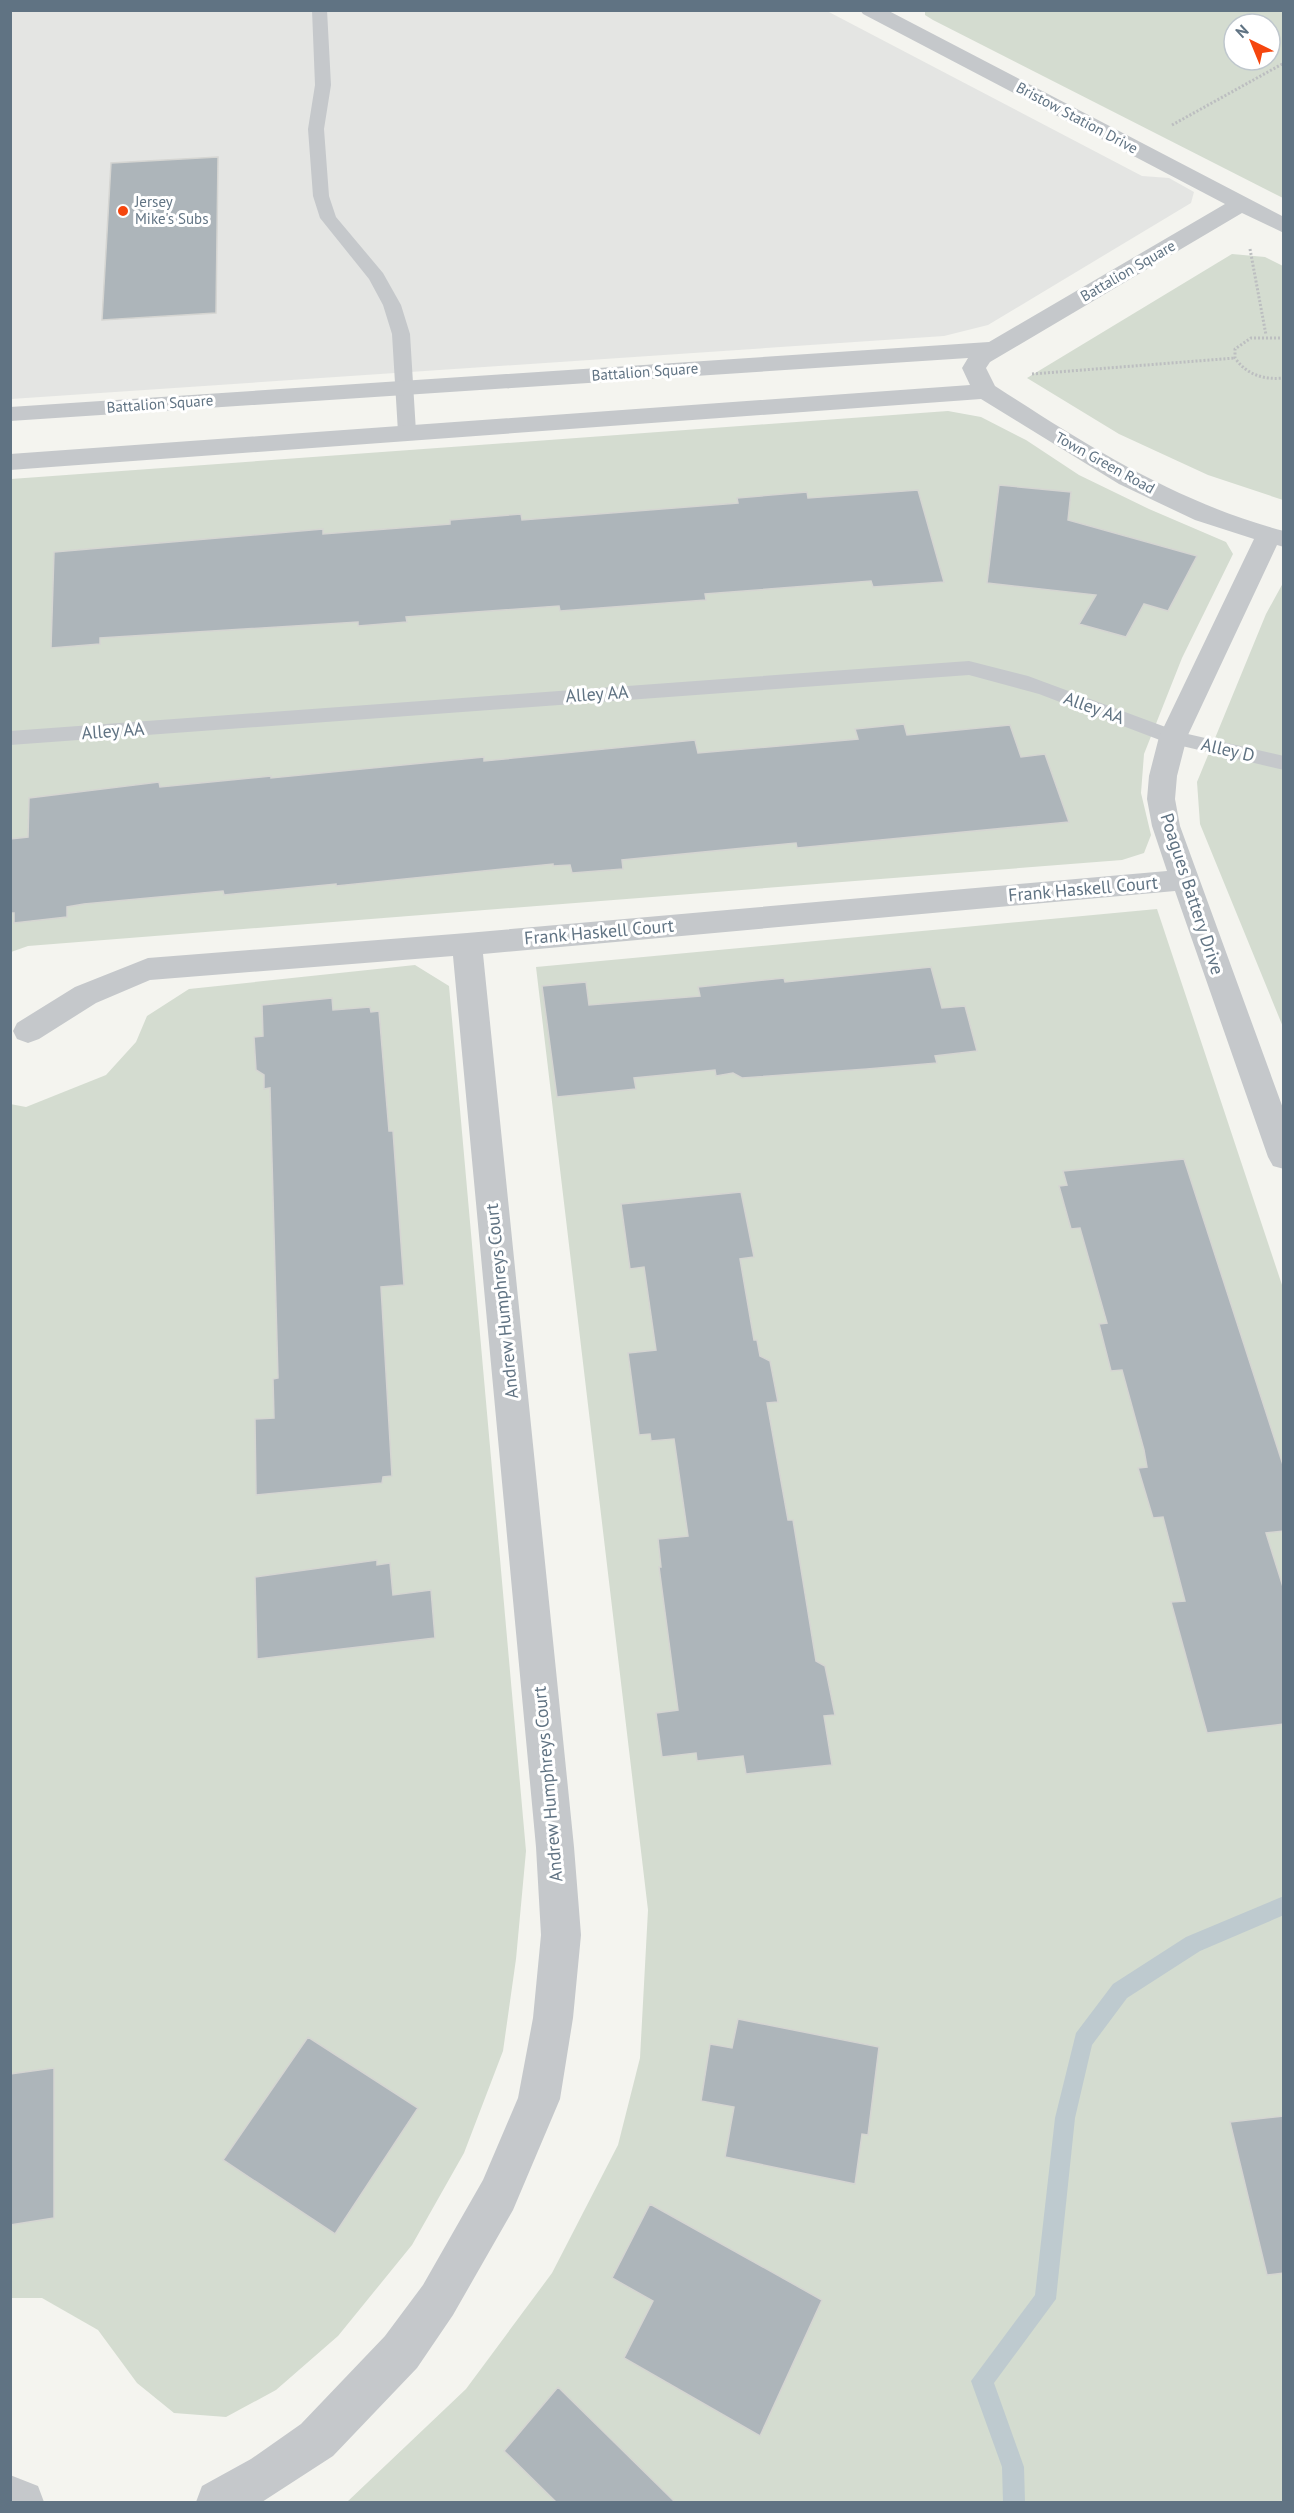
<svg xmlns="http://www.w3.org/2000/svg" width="1294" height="2513" viewBox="0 0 1294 2513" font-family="'PT Sans',sans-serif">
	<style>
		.built { fill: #e4e5e3 }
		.green { fill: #d4dcd0; fill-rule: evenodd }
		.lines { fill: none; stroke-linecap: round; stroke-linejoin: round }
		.stream { fill: #becacf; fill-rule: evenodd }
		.building { fill: #adb5ba; stroke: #d5d5d2; stroke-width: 1.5 }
		.path { stroke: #bcbec0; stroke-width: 3; stroke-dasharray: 2 2; stroke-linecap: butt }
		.service { fill: #c5c8cb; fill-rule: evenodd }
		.minor { fill: #c5c8cb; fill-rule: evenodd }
		.poi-dot { fill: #f5460e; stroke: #fff; stroke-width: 2 }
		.labels { text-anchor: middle; stroke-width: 6; stroke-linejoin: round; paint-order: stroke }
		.far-street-label { font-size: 15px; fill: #607383; stroke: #fff }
		.far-poi-label { font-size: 15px; fill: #607383; stroke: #fff; text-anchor: start }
		.street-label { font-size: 18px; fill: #607383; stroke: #fff }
	</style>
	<rect width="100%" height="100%" fill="#f4f4ef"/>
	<path class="built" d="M11 11H827L1142 176 1169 178 1194 192 1191 203 988 325 944 336 11 399Z"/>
	<path class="green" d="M925 11H1283V198L933 20 925 15ZM1234 24H1270V60H1234Z
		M1232 254 1265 257 1283 266V500L1208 475 1119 434 1027 378Z
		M948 411 981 417 1026 440 1079 475 1149 509 1226 542 1233 554 1182 658 1144 754 1141 793 1151 835 1144 853 1122 860 28 946 11 952V479Z
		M1283 583V1027L1200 824 1197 782 1266 614Z
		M1157 909 1283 1288V2502H347L466 2389 552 2273 618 2145 640 2058 648 1910 536 967Z
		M415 965 449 986 526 1851 516 1959 503 2051 464 2153 412 2245 338 2336 276 2390 226 2417 174 2413 137 2383 98 2330 42 2298H11L10 1104 26 1107 106 1075 136 1042 147 1016 189 989Z"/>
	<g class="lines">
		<path class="stream" d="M1284 1896V1915L1200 1951 1127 1998 1092 2045 1075 2118 1056 2299 994 2383 1024 2467 1025 2502H1003L1002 2467 971 2381 1035 2295 1055 2118 1076 2033 1113 1984 1186 1937Z"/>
	</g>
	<path class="building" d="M218 157 216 313 102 320 111 163Z
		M999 485 1071 492 1068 520 1197 556 1168 611 1144 604 1126 637 1079 624 1096 595 987 583Z
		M918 490 944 582 873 587 871 581 705 594 706 600 560 611 559 606 406 617 407 622 358 626V622L100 638V644L51 648 54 552 323 529V534L450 524V520L521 514 522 520 738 503 737 498 807 492 808 498Z
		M904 724 907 735 1010 725 1021 757 1045 754 1069 822 797 848 796 843 622 860 623 869 572 873 570 865 553 866V864L336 886V884L224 895 223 891 84 904 67 907V917L14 923V913H10V839L28 837 29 798 159 782 160 787 271 776V778L484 757V761L695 740 698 753 858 739 855 729Z
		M931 967 942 1008 965 1006 977 1051 935 1056 937 1063 867 1069 742 1078 733 1073 716 1076 715 1070 634 1078 636 1089 557 1097 542 986 586 982 589 1005 700 996 698 987 784 978 785 982Z
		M332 998 333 1010 370 1007 371 1012 379 1011 389 1131H393L404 1285 381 1287 392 1476 383 1477 382 1483 256 1495 255 1419 274 1418 273 1379 278 1378 270 1088 264 1089V1075L256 1070 254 1037 263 1036 262 1005Z
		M1184 1159 1284 1468V1531L1266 1533 1284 1590V1724L1207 1733 1171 1602 1185 1601 1163 1517 1153 1518 1138 1468 1147 1467 1144 1450 1122 1370 1111 1371 1099 1324 1107 1323 1080 1228 1071 1229 1059 1186 1067 1185 1063 1171Z
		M741 1192 754 1257 740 1259 754 1340H757L760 1356 770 1361 778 1402 767 1403 788 1520H793L816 1661 825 1666 835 1715 824 1716 832 1765 746 1774 743 1756 697 1761 696 1753 662 1757 656 1713 678 1710 659 1567H661L658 1539 688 1536 674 1439 651 1441 650 1434 639 1435 628 1353 656 1350 644 1267 630 1269 621 1204Z
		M377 1560V1565L390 1563 393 1595 431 1590 435 1638 257 1659 255 1577Z
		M738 2019 879 2047 868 2135 862 2134 855 2184 725 2157 734 2107 701 2101 710 2044 732 2048Z
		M308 2037 418 2108 335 2234 223 2160Z
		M54 2068V2218L10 2225V2074Z
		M1284 2116V2273L1267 2275 1230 2122Z
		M650 2204 822 2300 760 2436 624 2358 653 2301 612 2278Z
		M558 2387 613 2441 675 2502H556L504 2451Z"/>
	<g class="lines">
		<path class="path" d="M1172 125 1284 63
			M1250 249 1266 335
			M1284 338H1251L1235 349V358C1247 375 1264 380 1284 378
			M1032 374 1235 358"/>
		<path class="service" d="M312 10H327L331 85 324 129 329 196 336 217 383 273 401 305 410 334 416 432 407 437 398 432 392 334 383 305 369 279 320 218 313 196 308 129 315 85Z
			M969 661 1028 676 1179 732 1284 756V770L1165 742 1039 694 969 675 10 745V731Z"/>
		<path class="minor" d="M860 10H887L1284 217V233L1242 213 990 362 986 368 995 386C1086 445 1177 503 1284 531V547L1277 545 1187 737 1177 776 1175 799 1180 826 1284 1111V1169L1273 1166 1268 1157 1175 891 483 954 574 1847 581 1935 573 2018 560 2099 513 2210 453 2315 417 2368 333 2456 262 2502H196L202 2486 251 2459 301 2424 385 2336 423 2285 483 2180 518 2098 533 2018 541 1935 536 1847 453 956 150 980 96 1003 39 1039 28 1043 17 1039 13 1031 17 1023 75 987 148 958 467 933 1167 871 1152 826 1147 799 1149 776 1159 737 1254 539 1195 520 1119 484 981 399 10 470V454L970 385 962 368 968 358 10 421V407L989 342 1225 204 863 14Z
			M10 2475 38 2486 44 2502H10Z"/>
	</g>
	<circle class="poi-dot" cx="123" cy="211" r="6"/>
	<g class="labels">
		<g class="far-street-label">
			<text transform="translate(1077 118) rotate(28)" y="5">Bristow Station Drive</text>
			<text transform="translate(1128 271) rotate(-30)" y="5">Battalion Square</text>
			<text transform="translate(645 372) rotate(-4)" y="5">Battalion Square</text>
			<text transform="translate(160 404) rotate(-4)" y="5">Battalion Square</text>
			<text transform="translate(1105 463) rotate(29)" y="5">Town Green Road</text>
		</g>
		<g class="far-poi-label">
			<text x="135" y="207">Jersey<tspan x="135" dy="17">Mike's Subs</tspan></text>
		</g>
		<g class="street-label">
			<text transform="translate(597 694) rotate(-4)" y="6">Alley AA</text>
			<text transform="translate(1094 708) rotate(20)" y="6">Alley AA</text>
			<text transform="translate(113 731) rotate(-4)" y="6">Alley AA</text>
			<text transform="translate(1228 750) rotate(13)" y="6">Alley D</text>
			<text transform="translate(1083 889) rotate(-5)" y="6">Frank Haskell Court</text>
			<text transform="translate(1192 894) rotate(72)" y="6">Poagues Battery Drive</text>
			<text transform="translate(599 932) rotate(-5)" y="6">Frank Haskell Court</text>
			<text transform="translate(502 1301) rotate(-96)" y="6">Andrew Humphreys Court</text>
			<text transform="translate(548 1784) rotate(-95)" y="6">Andrew Humphreys Court</text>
		</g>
	</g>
	<rect width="1294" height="2513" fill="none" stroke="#607383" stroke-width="24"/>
	<g transform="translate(1252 42) rotate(317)"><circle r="28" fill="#ffffff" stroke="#bfc7cd" stroke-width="1.5"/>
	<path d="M0-4.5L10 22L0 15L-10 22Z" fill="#f5460e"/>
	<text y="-9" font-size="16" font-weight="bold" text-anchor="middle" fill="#607383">N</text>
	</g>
</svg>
